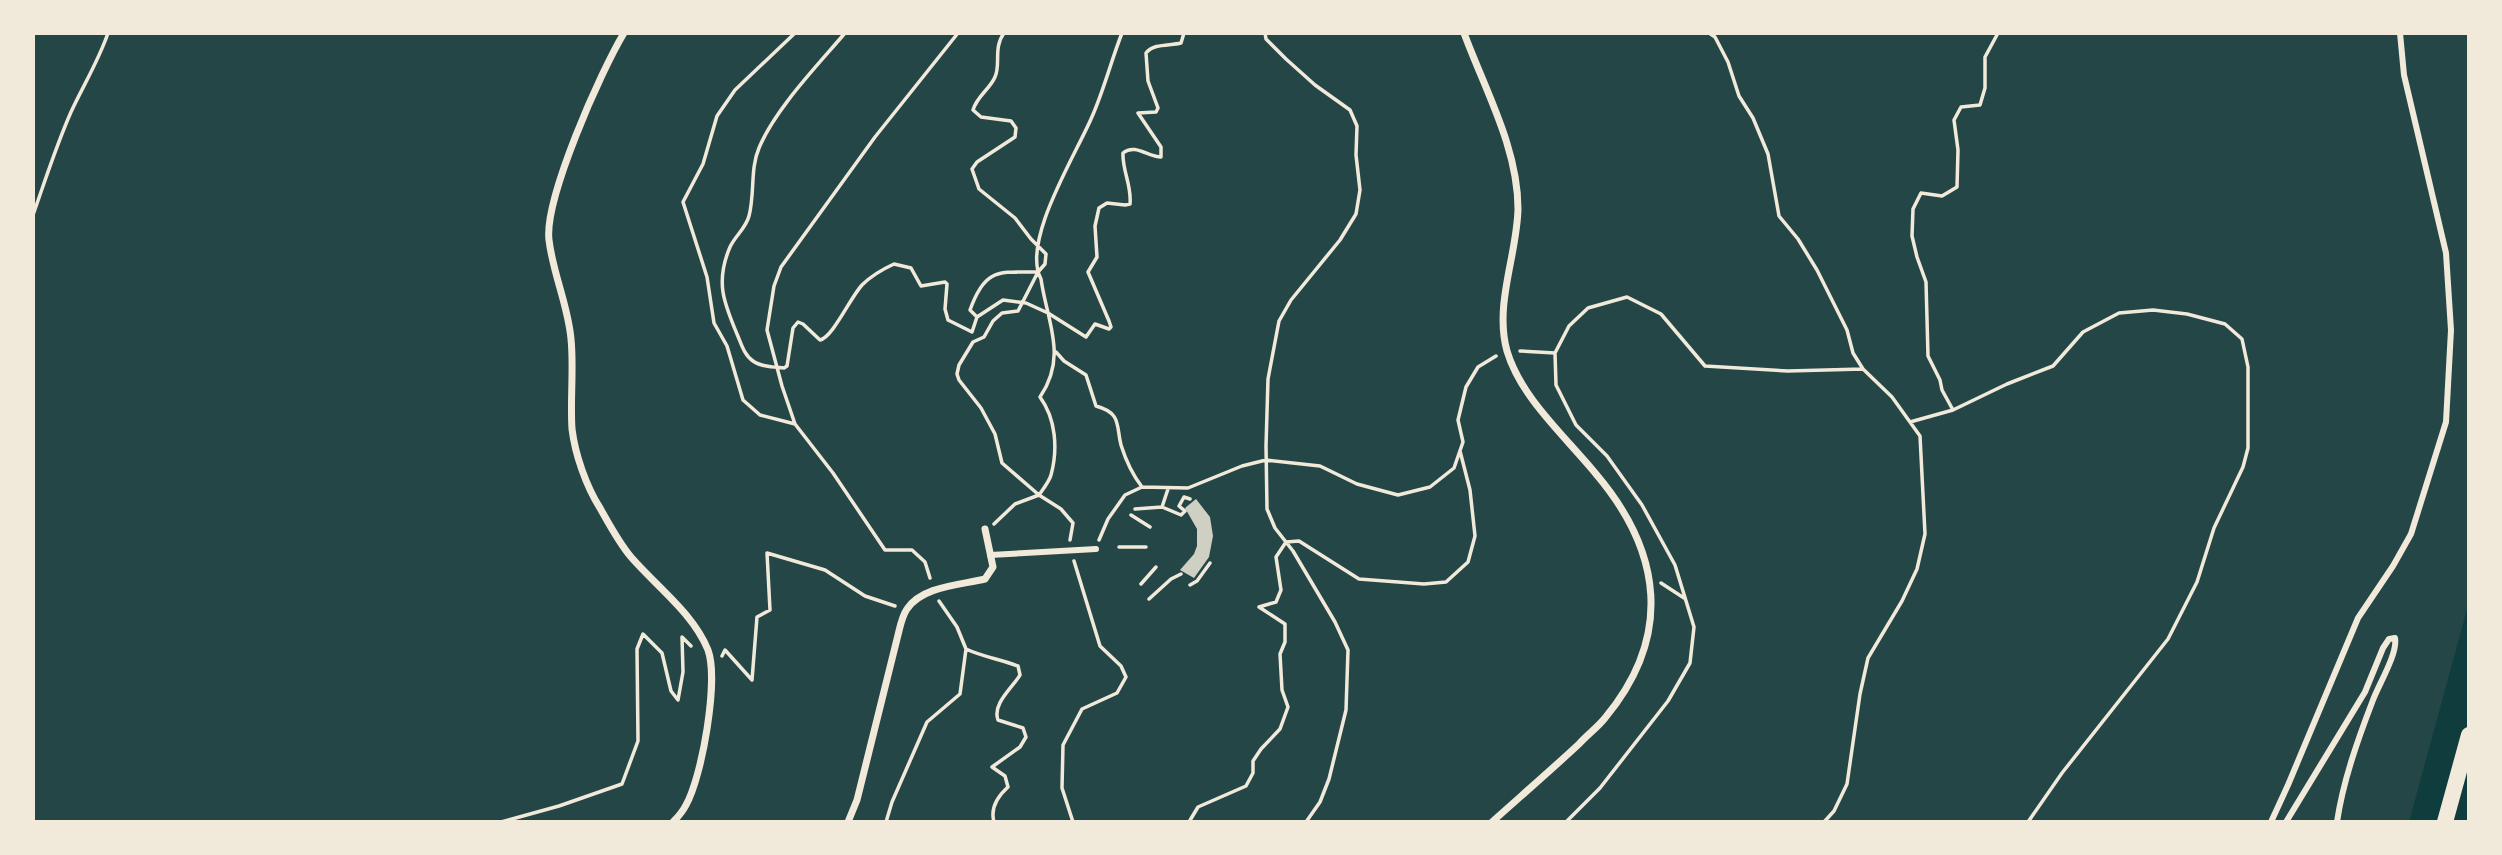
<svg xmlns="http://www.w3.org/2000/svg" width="2502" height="855" viewBox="0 0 2502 855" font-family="Karla,sans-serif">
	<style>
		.green { fill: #244646 }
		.building { fill: #cfcfc3 }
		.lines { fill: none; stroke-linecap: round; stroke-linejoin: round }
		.path { stroke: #f1e9da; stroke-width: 3.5 }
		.pedestrian { stroke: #f1e9da; stroke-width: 6 }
		.minor { stroke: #f1e9da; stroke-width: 7 }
		.motorway { stroke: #f1e9da; stroke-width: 16 }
	</style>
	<rect width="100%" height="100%" fill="#0f3d3e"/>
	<path class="green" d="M33 33H2469V602L2409 822H33Z"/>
	<path class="building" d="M1196 499 1210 517 1213 536 1209 557 1194 578 1180 570 1194 554 1197 546V529L1185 508Z"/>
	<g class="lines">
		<path class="path" d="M795 33 735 90 717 116 703 164 683 202 707 277 714 323 727 346 743 400 760 415 795 424
			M845 33C818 65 775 109 759 148 750 169 755 193 749 216 746 228 735 236 730 247 715 282 724 303 737 334 741 343 744 355 753 361 761 367 774 367 784 368L787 366 793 328 798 322 803 324 820 340C833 337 850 298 862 285 871 276 883 269 894 264L911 268 921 286 945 282 947 284 945 309 948 320 972 332 977 317 1003 300 1026 303 1048 313 1086 337 1095 324 1109 329 1111 327 1109 321 1088 272 1097 257 1095 226 1099 208 1107 203 1125 205 1130 204C1132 186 1122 170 1123 153 1135 143 1148 157 1161 157V147L1138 113 1156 112 1158 108 1148 81 1146 53C1154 43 1170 46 1181 43L1184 33
			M1265 33 1266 39 1286 59 1315 85 1350 110 1357 126 1356 155 1360 190 1356 214 1340 240 1291 300 1279 321 1268 379 1266 446 1267 509 1275 528 1293 551 1335 622 1348 650 1346 710 1329 779 1320 802 1306 822
			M1709 33 1715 37 1728 62 1739 96 1753 118 1768 154 1779 216 1798 239 1817 270 1847 330 1853 353 1863 369 1892 397 1920 436 1925 534 1917 569 1902 601 1868 658 1860 694 1847 784 1834 811 1824 822
			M33 215C45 181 56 146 71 112 83 86 99 60 108 33
			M977 317 970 310C985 268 998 272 1038 272L1045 264 1046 254 1031 239 1015 218 979 189 972 169 977 162 1015 137 1016 128 1011 121 981 117 973 110C977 96 990 89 995 77 1001 64 993 48 1004 33
			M1520 351 1555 353
			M1056 352 1064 361 1086 375 1096 406C1122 413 1116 426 1121 445 1126 461 1132 474 1142 487
			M1953 410 1942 390 1940 380 1928 356 1926 282 1917 257 1912 236 1913 209 1921 193 1942 196 1957 187 1958 150 1954 120 1961 107 1980 105 1985 88V57L1998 33
			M1910 422 1953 410 2007 384 2053 366 2083 332 2119 313 2153 310 2187 314 2225 324 2242 339 2248 367V448L2243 467 2214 528 2197 582 2168 639 2062 773 2028 822
			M1162 507 1168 489
			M1135 509 1162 507 1181 515 1185 511 1179 506 1184 497 1190 499
			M1131 515 1150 527
			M994 524 1015 504 1039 495 1002 463 995 434 981 408 959 380 957 374 959 365 973 342 984 337 993 321 1002 313 1018 311 1038 272
			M1070 540 1073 523 1061 509 1039 495C1043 489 1049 482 1051 475 1058 449 1056 419 1040 397 1068 356 1047 322 1041 279 1021 242 1075 156 1091 119 1103 93 1111 61 1122 33
			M1099 540 1108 519 1125 495 1142 487 1188 488 1242 466 1266 460 1320 466 1357 484 1398 495 1430 487 1454 468 1463 442 1458 420 1466 387 1478 367 1496 356
			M1119 547H1146
			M930 578 925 562 912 550H885L833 473 795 424 782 386 767 330 774 286 781 267 875 137 958 33
			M1661 583 1684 598
			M1141 584 1156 567
			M1190 585 1197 581 1210 563
			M1149 599 1171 579 1181 574
			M939 601 957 627 966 649C983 657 1000 659 1018 666L1020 675C1012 688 992 704 998 720L1023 728 1026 737 1020 747 992 767 1005 776 1008 787C998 796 990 808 994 822
			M722 656 725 650 752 680 757 617 770 610 767 553 825 570 865 596 895 606
			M501 822 559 806 622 784 638 741 637 649 643 634 662 653 671 691 678 700 683 672 682 637 691 646
			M886 822 892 802 927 722 960 694 966 649
			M1073 822 1062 788 1063 745 1082 709 1117 693 1126 677 1121 666 1100 646 1074 561
			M1189 822 1198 807 1246 786 1253 773V761L1261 749 1280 729 1288 707 1282 690 1280 654 1285 642V624L1259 607 1276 602 1281 590 1276 557 1286 542 1299 541 1359 579 1424 584 1446 582 1468 562 1475 536 1470 490 1460 451
			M1566 822 1600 788 1668 701 1690 663 1694 627 1675 565 1642 505 1607 456 1576 425 1556 385 1555 353 1569 326 1588 308 1627 297 1661 314 1705 366 1788 371 1863 369"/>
		<path class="pedestrian" d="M990 555 1096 549
			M2271 822 2288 785 2358 618 2393 566 2411 534 2446 422 2451 330 2446 253 2404 75 2400 33
			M2286 822 2365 692 2383 648 2389 639 2395 638C2398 653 2379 684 2373 700 2358 739 2343 781 2337 822"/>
		<path class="minor" d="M624 33C601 71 544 199 549 240 553 274 568 305 571 339 574 368 570 399 572 429 575 454 586 486 600 508 609 524 619 543 631 557 657 587 693 613 708 650 719 680 702 777 686 805 683 811 678 817 673 822
			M1464 33C1485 90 1518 148 1518 209 1517 255 1494 305 1507 351 1521 398 1565 436 1596 474 1662 552 1673 636 1605 718 1598 727 1587 735 1579 744 1551 770 1521 796 1492 822
			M848 822 857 800 898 635C900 627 902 616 907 609 922 586 961 585 985 579L993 567 985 529"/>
		<path class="motorway" d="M2445 822 2469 735"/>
	</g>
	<rect width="2502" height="855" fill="none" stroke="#f1e9da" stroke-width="70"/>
</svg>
